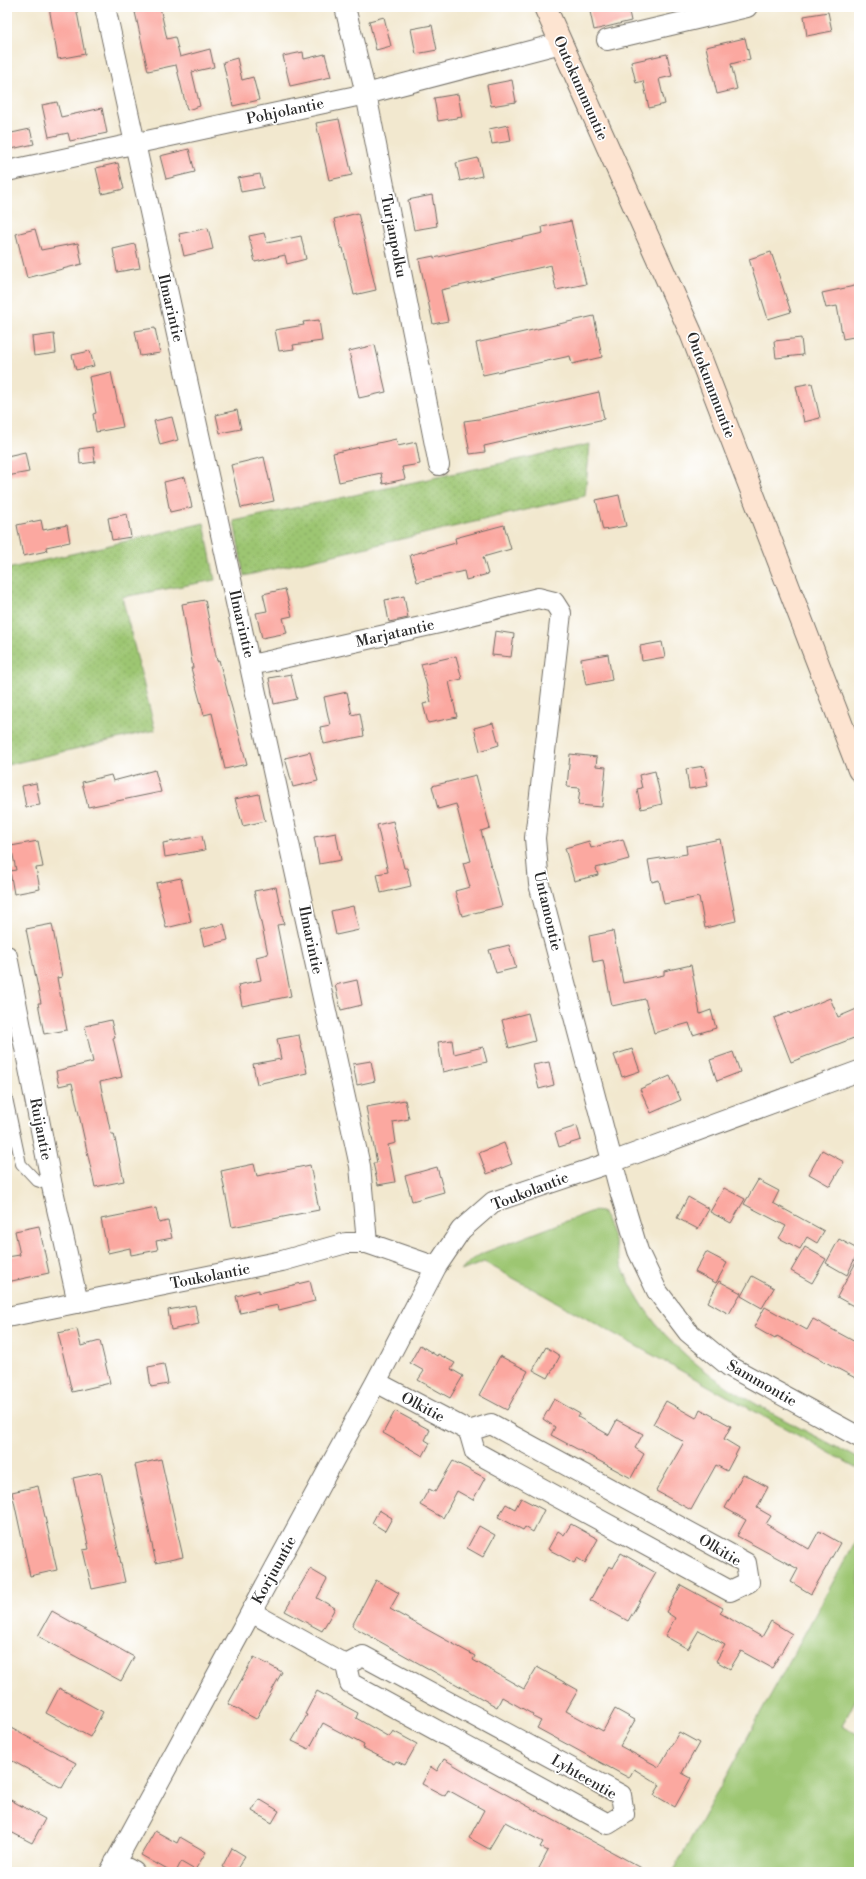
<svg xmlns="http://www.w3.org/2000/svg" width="866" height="1879" viewBox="0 0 866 1879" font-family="'Libre Bodoni',serif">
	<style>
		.grass { fill: url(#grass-dots); stroke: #64784e }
		.park { fill: #9dc672; stroke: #64784e }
		.building { fill: #fba8a0 }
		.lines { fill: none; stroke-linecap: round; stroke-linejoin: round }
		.service-casing { stroke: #716d64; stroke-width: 12 }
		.minor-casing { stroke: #716d64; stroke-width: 22 }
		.secondary-casing { stroke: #716d64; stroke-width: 24 }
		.service { stroke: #fff; stroke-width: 10 }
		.minor { stroke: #fff; stroke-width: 20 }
		.secondary { stroke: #fde4d1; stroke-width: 22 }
		.labels { text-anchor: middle; stroke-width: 3.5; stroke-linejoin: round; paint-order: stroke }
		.street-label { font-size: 15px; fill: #2b2b2b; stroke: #fff }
	</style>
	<defs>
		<pattern id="grass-dots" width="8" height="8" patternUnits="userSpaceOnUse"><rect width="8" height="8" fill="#9dc672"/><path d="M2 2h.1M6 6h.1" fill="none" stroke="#87aa63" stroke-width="1.8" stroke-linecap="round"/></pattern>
	</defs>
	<rect width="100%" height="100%" fill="#fff"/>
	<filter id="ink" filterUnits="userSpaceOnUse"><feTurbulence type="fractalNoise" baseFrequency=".025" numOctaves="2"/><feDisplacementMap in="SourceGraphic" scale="8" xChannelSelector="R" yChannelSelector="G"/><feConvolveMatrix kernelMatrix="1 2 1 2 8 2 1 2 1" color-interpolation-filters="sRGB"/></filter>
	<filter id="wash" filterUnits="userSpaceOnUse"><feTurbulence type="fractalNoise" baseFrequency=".012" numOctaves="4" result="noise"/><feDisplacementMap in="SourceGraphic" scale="16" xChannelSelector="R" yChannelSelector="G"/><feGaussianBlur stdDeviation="0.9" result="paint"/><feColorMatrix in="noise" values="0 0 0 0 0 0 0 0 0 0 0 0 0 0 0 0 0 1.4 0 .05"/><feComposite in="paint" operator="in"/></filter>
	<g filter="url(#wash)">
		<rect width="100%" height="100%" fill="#f2e8cf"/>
		<path class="grass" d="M590 444 585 496 244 576 234 521Z
			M204 523 215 580 122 597 155 730 7 765V569Z"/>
		<path class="park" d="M593 1211 602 1212C612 1229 616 1250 623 1269 629 1282 637 1297 645 1309 693 1381 784 1418 859 1459V1469L484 1262 461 1271 471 1260 483 1253Z
			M859 1535V1693L842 1726 859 1735V1872H673Z"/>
		<g id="blocks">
			<path class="building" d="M49 7H76L85 54 58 59Z
				M160 7 167 39 175 37 180 57 210 49 214 67 192 72 200 106 187 110 176 65 148 71 135 12Z
				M589 7H628L631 21 594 30Z
				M828 12 832 31 807 36 804 16Z
				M384 17 391 46 376 50 369 21Z
				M432 25 437 50 416 54 411 29Z
				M745 38 750 59 731 64 737 89 717 94 706 47Z
				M303 52 304 59 325 54 331 77 290 86 283 56Z
				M667 54 672 76 659 79 665 104 649 108 643 81 636 83 631 62Z
				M237 58 242 80 253 77 259 100 233 106 223 62Z
				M512 80 516 102 491 106 487 85Z
				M458 94 462 117 438 121 434 98Z
				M57 102 61 117 102 108 107 133 70 141 68 133 49 137 42 105Z
				M339 119 352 175 329 180 316 123Z
				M508 125 511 141 492 144 489 129Z
				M30 129 34 144 7 150V134Z
				M189 149 195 172 166 179 160 156Z
				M478 158 482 176 460 181 456 163Z
				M118 163 124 189 102 194 96 168Z
				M260 174 263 188 241 192 238 178Z
				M432 195 437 226 414 230 408 200Z
				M358 213 376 290 354 295 343 248H341L334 219Z
				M571 221 586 284 556 290 551 265 441 290 448 321 433 324 419 259 434 256V258L543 233 542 227Z
				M208 228 213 249 184 256 179 234Z
				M35 229 41 250 78 243 82 264 27 278 16 234Z
				M264 233 267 243 301 236 306 259 287 264 285 255 255 262 249 236Z
				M135 244 140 268 117 272 113 249Z
				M771 252 791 312 768 319 749 259Z
				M859 285V336L843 339 837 306 826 308 822 293Z
				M594 316 602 357 572 364 570 356 483 375 476 343Z
				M319 320 322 341 293 345 294 349 279 351 275 330 304 325 303 322Z
				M155 328 160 353 140 356 135 331Z
				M54 334 56 353 34 356 32 337Z
				M801 338 803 355 776 358 774 341Z
				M375 345 386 392 359 398 349 351Z
				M90 351 94 366 76 370 72 355Z
				M111 372 123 427 96 432 93 414 96 413 89 377Z
				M812 383 820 418 804 422 796 386Z
				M599 392 604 419 484 446 485 452 470 454 464 421 479 419Z
				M237 410 241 429 220 433 216 415Z
				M172 417 178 440 160 445 154 421Z
				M396 439 398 446 416 442 420 464 402 467 405 479 383 484 381 473 339 482 333 453Z
				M93 447 95 462 80 464 79 449Z
				M25 452 29 472 7 476V456Z
				M264 457 274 501 241 508 231 465Z
				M185 477 192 507 170 512 164 482Z
				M619 495 626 526 603 530 596 500Z
				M127 514 131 537 112 540 108 518Z
				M41 520 43 530 67 525 70 542 46 547 47 551 23 556 17 525Z
				M504 525 511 549 483 557 488 574 466 580 464 571 417 582 410 555 456 543 455 538Z
				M285 589 292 616 283 618 287 633 262 638 256 613 267 611 263 594Z
				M404 596 408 618 389 622 385 600Z
				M205 600 217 661 219 660 247 764 225 769 212 713 204 715 191 668H193L182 604Z
				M495 631 514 634 511 657 492 655Z
				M662 642 665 657 642 661 640 646Z
				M608 654 612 680 586 685 581 659Z
				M456 656 462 679 449 682 457 717 428 723 423 704 431 702 421 664Z
				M291 674 297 699 274 704 269 678Z
				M347 692 352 715 360 713 364 736 324 744 320 727 330 725 324 697Z
				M493 723 499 745 480 751 474 728Z
				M310 752 318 781 293 787 285 758Z
				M570 754 597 757 596 766 606 767 602 807 578 805 580 788 567 787Z
				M704 766 708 786 689 789 686 769Z
				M155 770 161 792 88 807 82 782 111 775 113 781Z
				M655 771 662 804 641 809 637 789 642 788 639 775Z
				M476 775 490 828 481 831 502 906 462 916 455 891 470 887 463 863 471 861 456 804 438 809 432 786Z
				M36 783 40 805 26 807 22 786Z
				M259 794 265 821 243 826 235 799Z
				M393 821 404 868H407L411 886 381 893 377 874 388 872 377 825Z
				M336 833 341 860 319 864 314 837Z
				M202 836 205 850 165 857 163 843Z
				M623 839 629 859 596 868 598 875 574 881 565 848 589 841 591 848Z
				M720 839 736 921 705 928 699 897 664 904 659 880 652 882 648 860 687 854 686 846Z
				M38 841 43 867 36 868 40 889 14 894 10 871 16 870 11 846Z
				M181 878 191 922 166 928 156 883Z
				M276 887 284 924 277 925 291 996 242 1006 238 985 261 980 256 957 268 954 254 891Z
				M353 906 359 930 336 935 331 911Z
				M52 924 62 977 57 978 67 1030 44 1034 38 1003H41L26 929Z
				M224 924 228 940 204 946 200 930Z
				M613 931 623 983 664 975V971L691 965 700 1014 711 1010 716 1028 693 1035 689 1023 654 1033 645 999 612 1006 603 960 593 962 589 936Z
				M509 945 516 968 496 973 489 950Z
				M357 980 362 1005 341 1010 335 985Z
				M830 998 838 1017 859 1008V1036L791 1062 774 1018 790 1012 791 1014Z
				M528 1013 535 1041 509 1048 502 1020Z
				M111 1020 115 1037 113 1038 122 1077 100 1082 111 1134H114L124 1181 95 1187 72 1083 59 1086 56 1071 93 1062 85 1026Z
				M299 1035 307 1073 257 1084 253 1064 281 1059 277 1039Z
				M452 1040 454 1054 483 1047 487 1062 443 1072 438 1042Z
				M632 1049 640 1071 622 1077 614 1055Z
				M733 1052 740 1072 717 1081 710 1060Z
				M371 1061 375 1081 357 1085 353 1064Z
				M549 1062 554 1085 539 1089 533 1065Z
				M670 1076 681 1100 651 1113 640 1089Z
				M405 1100 409 1119 393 1122 396 1143 388 1145 395 1182 378 1185 373 1163H377L366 1107Z
				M577 1126 581 1140 559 1147 555 1133Z
				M504 1143 512 1164 487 1174 479 1153Z
				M822 1150 844 1162 830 1186 809 1174Z
				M254 1164 257 1176 310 1165 319 1210 232 1227 221 1171Z
				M437 1167 444 1192 412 1201 405 1176Z
				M758 1180 779 1191 773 1203 824 1231 817 1243 807 1237 800 1249 779 1238 786 1226 744 1204Z
				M724 1188 745 1199 731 1223 710 1212Z
				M688 1197 709 1209 698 1229 677 1218Z
				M156 1208 159 1223 168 1221 172 1238 156 1241 158 1250 131 1255 130 1248 108 1253 101 1219Z
				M39 1226 49 1273 7 1282V1257L20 1255 15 1231Z
				M839 1239 859 1250 847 1275 826 1263Z
				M805 1247 826 1259 812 1283 791 1271Z
				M706 1252 727 1263 716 1283 695 1272Z
				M859 1257V1309L837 1297Z
				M752 1276 774 1288 762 1308 741 1296Z
				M310 1281 315 1301 279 1310 278 1305 240 1313 236 1296 259 1290V1293Z
				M719 1281 741 1293 729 1314 708 1302Z
				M195 1305 199 1324 171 1330 168 1310Z
				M765 1307 807 1330 813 1319 859 1344V1380L777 1336 775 1339 754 1327Z
				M77 1329 81 1346 100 1341 110 1383 72 1392 58 1333Z
				M420 1345 437 1356 438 1354 455 1363 451 1369 463 1376 450 1398 418 1380 424 1371 410 1363Z
				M546 1347 560 1356 548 1378 533 1370Z
				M500 1356 528 1371 507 1410 479 1395Z
				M164 1364 168 1384 151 1387 148 1367Z
				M554 1399 580 1414 578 1417 609 1435 617 1420 643 1434 635 1448 644 1454 631 1478 551 1435 555 1427 543 1419Z
				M666 1401 696 1418 700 1409 731 1426 724 1439 739 1448 727 1471 716 1465 691 1510 656 1491 684 1442 653 1424Z
				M395 1411 430 1430 425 1440 430 1443 423 1456 383 1433Z
				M161 1459 183 1557 156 1563 135 1465Z
				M453 1461 485 1478 473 1500 457 1491 443 1518 420 1505 429 1489 435 1492Z
				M101 1472 125 1582 92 1589 83 1550 89 1549 73 1478Z
				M743 1474 768 1487 757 1508 771 1516 766 1524 809 1549 819 1531 840 1543 811 1594 791 1582 798 1569 737 1536 746 1520 725 1508Z
				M38 1486 57 1570 30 1576 12 1492Z
				M521 1498 544 1510 533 1532 525 1527 523 1530 498 1517 506 1504 515 1509Z
				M379 1510 392 1518 385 1531 372 1523Z
				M571 1524 598 1539 585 1563 577 1558 574 1563 548 1549 558 1531 564 1535Z
				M479 1526 495 1535 483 1557 467 1548Z
				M621 1553 656 1573 628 1621 590 1600 609 1566 613 1568Z
				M310 1569 327 1579 317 1598 335 1608 322 1631 285 1611Z
				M376 1580 399 1593 390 1609 475 1656 473 1660 524 1689 537 1667 578 1690 566 1711 603 1731 615 1709 635 1720 620 1746 659 1767 679 1732 699 1743 682 1773 691 1778 675 1807 654 1795 660 1785 634 1769 629 1778 537 1728 541 1721 533 1717 534 1715 502 1697 497 1707 352 1626Z
				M681 1585 723 1608 720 1613 762 1637 771 1621 792 1634 772 1668 741 1651 730 1669 716 1661 725 1645 699 1630 688 1649 665 1636 675 1618 666 1612Z
				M52 1611 134 1657 121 1681 38 1636Z
				M254 1657 282 1672 256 1719 228 1704Z
				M59 1688 103 1712 90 1737 46 1713Z
				M317 1691 358 1713 356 1718 389 1737 393 1731 417 1744 405 1765 396 1761 394 1764 363 1748 364 1745 323 1723 309 1749 292 1741 307 1715 305 1714Z
				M7 1726 76 1763 62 1788 7 1758Z
				M444 1759 476 1778 649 1872H537L548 1851 540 1847 543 1842 505 1822 489 1849 469 1838 484 1810 448 1790 445 1796 422 1784 431 1767 437 1771Z
				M7 1798 45 1819 32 1843 7 1830Z
				M259 1799 279 1811 272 1823 252 1811Z
				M155 1831 177 1843 180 1837 206 1852 195 1870 181 1862 176 1872H171L141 1855Z
				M232 1848 245 1856 235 1872H231L222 1867Z"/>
		</g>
	</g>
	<g filter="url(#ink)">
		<use href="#blocks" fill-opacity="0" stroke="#716d64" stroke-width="1"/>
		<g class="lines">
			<g class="service-casing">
				<path id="service" d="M7 1098 21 1164 37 1181 52 1186"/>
			</g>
			<g class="minor-casing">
				<path id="minor" d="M105 7 360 1166 367 1243
					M345 7 366 94 439 465
					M607 40 747 7
					M7 171 366 94 561 43
					M251 665 439 623 538 598 554 602 561 613 535 838 539 884 620 1191 638 1251 657 1291 688 1332 729 1366 859 1437
					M7 956 52 1186 78 1303
					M7 1317 282 1261 346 1243H367L436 1267 461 1230 493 1202 612 1162 859 1071
					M376 1382 469 1431 475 1452 730 1591 749 1582 746 1563 491 1424 469 1431
					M251 1612 346 1665 350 1683 608 1824 624 1814 621 1795 363 1656 346 1665
					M115 1862 134 1872
					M110 1872 376 1382 436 1267"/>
			</g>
			<g class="secondary-casing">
				<path id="secondary" d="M545 7 691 333 859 770"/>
			</g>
			<use href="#service" class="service"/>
			<use href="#minor" class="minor"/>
			<use href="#secondary" class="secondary"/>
		</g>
	</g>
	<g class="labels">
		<g class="street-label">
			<text transform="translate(581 88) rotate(66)" y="5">Outokummuntie</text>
			<text transform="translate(285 111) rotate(-12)" y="5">Pohjolantie</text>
			<text transform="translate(394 236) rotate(79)" y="5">Turjanpolku</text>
			<text transform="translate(171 308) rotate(77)" y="5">Ilmarintie</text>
			<text transform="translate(711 385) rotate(69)" y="5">Outokummuntie</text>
			<text transform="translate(242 624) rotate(77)" y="5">Ilmarintie</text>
			<text transform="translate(395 633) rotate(-13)" y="5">Marjatantie</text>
			<text transform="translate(548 911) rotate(77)" y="5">Untamontie</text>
			<text transform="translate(311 940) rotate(78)" y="5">Ilmarintie</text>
			<text transform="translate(41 1129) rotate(79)" y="5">Ruijantie</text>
			<text transform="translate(530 1191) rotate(-21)" y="5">Toukolantie</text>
			<text transform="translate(210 1276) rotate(-11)" y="5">Toukolantie</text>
			<text transform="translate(762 1383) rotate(30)" y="5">Sammontie</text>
			<text transform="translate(423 1407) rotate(28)" y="5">Olkitie</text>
			<text transform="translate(720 1550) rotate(31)" y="5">Olkitie</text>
			<text transform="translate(274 1570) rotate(-61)" y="5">Korjuuntie</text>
			<text transform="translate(584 1777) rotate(30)" y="5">Lyhteentie</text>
		</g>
	</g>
	<rect width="866" height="1879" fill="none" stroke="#fff" stroke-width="24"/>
</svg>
